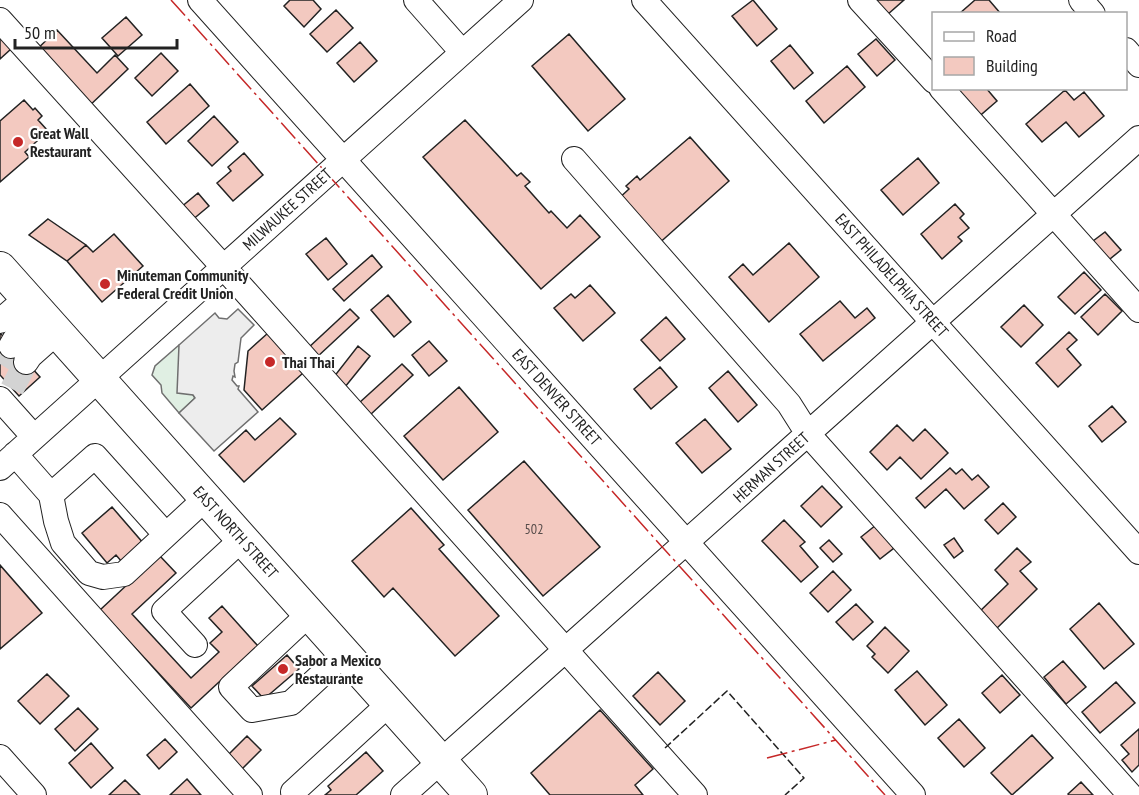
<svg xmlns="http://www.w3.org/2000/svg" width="1139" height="795" viewBox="0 0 1139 795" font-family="'PT Sans Narrow',sans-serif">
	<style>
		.green { fill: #e0efe3; stroke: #6f6f6f; stroke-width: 1.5 }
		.parking { fill: #ededed; stroke: #6f6f6f; stroke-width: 1.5 }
		.building { fill: #f3c9c0; stroke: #222; stroke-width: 1.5 }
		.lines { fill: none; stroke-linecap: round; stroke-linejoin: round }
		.minor-tunnel { stroke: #d3d3d3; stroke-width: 24; stroke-dasharray: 24 12; stroke-linecap: butt }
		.minor-casing { stroke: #222; stroke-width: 26 }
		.major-casing { stroke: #222; stroke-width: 34 }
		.minor { stroke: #fff; stroke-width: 24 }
		.major { stroke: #fff; stroke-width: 32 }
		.fence { stroke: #222; stroke-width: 1.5; stroke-dasharray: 8 3; stroke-linecap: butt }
		.power { stroke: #c62828; stroke-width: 1.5; stroke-dasharray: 21 4.5 3 4.5; stroke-linecap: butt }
		.poi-dot { fill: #c62828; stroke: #fff; stroke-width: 2 }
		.labels { text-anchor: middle; stroke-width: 4.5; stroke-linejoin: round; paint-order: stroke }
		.number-label { font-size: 14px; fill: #564c4a }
		.poi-label { font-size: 16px; font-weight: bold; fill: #222; stroke: #fff; text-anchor: start }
		.street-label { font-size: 16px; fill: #222; stroke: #fff }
	</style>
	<rect width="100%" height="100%" fill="#fff"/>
	<path class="green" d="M179 345 193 395 195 398 179 413 162 393 161 385 152 375 155 366Z"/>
	<path class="parking" d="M238 309 254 325 241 338 238 362 235 364 234 371 235 377 233 376 232 380 237 386H239L238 389 258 412 214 451 179 413 195 398 193 395 177 393 179 345 215 313 219 318 227 319Z"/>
	<path class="building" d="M290 0H313L321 9 304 27 284 6Z
		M753 0 777 29 757 46 732 16Z
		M874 0H904L887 15Z
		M975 0H989L1001 14H959Z
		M336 10 353 28 327 52 310 34Z
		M126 17 142 35 118 56 102 38Z
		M57 30 97 73 115 55 128 69 85 110 32 54Z
		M569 34 625 99 588 131 532 66Z
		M0 36 11 49 0 59Z
		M876 39 895 60 877 76 858 54Z
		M360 42 377 61 354 82 337 63Z
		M790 45 813 73 794 89 771 61Z
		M161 53 178 71 152 96 135 78Z
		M847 66 865 87 824 123 806 101Z
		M190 84 209 106 166 144 147 122Z
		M956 88H986L997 101 976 119Z
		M1065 90 1074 100 1084 92 1104 116 1079 137 1066 122 1042 142 1026 124Z
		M24 100 33 110 35 108 42 116 38 120 48 131 25 152 29 157 0 182V121Z
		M214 116 238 142 212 166 188 141Z
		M465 120 517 176 521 173 530 182 525 186 549 213 551 211 567 228 580 215 600 237 541 289 423 157Z
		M690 137 729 181 656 246 616 201 629 189 626 186 637 176 640 180Z
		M244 153 263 175 233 201 217 183 231 171 228 167Z
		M918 158 939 183 903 215 881 190Z
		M198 193 209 206 191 221 180 208Z
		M955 204 964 214 960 218 969 228 958 237 962 241 942 259 921 234Z
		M48 219 86 245 67 261 29 235Z
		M1105 232 1121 250 1105 263 1089 244Z
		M114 234 143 266 102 302 67 261 86 245 93 252Z
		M326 238 347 264 328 280 306 254Z
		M789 243 819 277 769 322 729 277 743 264 753 275Z
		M372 255 382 267 344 301 333 289Z
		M1084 272 1101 290 1075 314 1058 297Z
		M590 285 615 313 583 341 554 308 571 294 575 298Z
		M1105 294 1122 311 1098 335 1081 317Z
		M388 295 411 322 394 337 371 310Z
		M840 301 855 318 867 308 875 318 823 361 800 334Z
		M1024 305 1043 325 1021 347 1001 327Z
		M350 309 359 318 316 358 307 349Z
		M666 317 685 339 660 361 641 340Z
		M1069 332 1077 340 1067 349 1081 365 1058 387 1036 363Z
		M0 333 40 377 19 396 0 375Z
		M268 333 303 373 262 410 244 390 248 351Z
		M429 341 447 361 429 376 412 355Z
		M358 346 370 356 345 387 333 378Z
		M402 364 413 375 370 415 359 403Z
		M660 367 677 387 651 409 634 389Z
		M728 371 757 405 738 422 709 388Z
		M459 387 498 432 443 480 404 436Z
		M1112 406 1126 422 1102 442 1089 426Z
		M280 418 296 434 244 482 219 455 246 430 255 440Z
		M705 419 731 449 702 473 676 443Z
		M897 425 913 441 925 429 948 453 921 479 900 457 887 470 870 452Z
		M524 461 600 547 543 596 468 510Z
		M950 468 956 474 962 469 972 480 978 475 989 487 964 509 946 489 925 508 916 498Z
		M822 486 842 507 821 527 801 506Z
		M1003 503 1016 517 998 534 985 520Z
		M112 507 144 544 122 562 116 555 107 563 82 533Z
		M411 508 444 545 439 549 499 616 455 656 393 588 384 597 352 561Z
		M784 520 805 542 800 546 818 567 801 582 762 541Z
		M876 525 894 548 880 559 861 537Z
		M954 538 963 551 954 558 944 545Z
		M829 540 842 554 833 562 820 548Z
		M1017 548 1031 562 1020 571 1037 589 993 632 976 615 1008 584 995 570Z
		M159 555 176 573 132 614 191 678 219 652 210 643 222 632 209 618 222 606 258 646 191 708 100 610Z
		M0 565 42 613 0 649Z
		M833 571 851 590 828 612 810 593Z
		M1099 603 1134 644 1104 669 1070 629Z
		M856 604 873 622 853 640 836 622Z
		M885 627 909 651 888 673 872 657 875 654 867 646Z
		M287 655 299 669 264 699 252 686Z
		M1063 661 1086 687 1066 704 1044 677Z
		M917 671 947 705 925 725 895 690Z
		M658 672 685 701 660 725 633 696Z
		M47 674 69 696 40 724 18 701Z
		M1002 675 1020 695 1000 713 982 693Z
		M1116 682 1135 703 1100 733 1082 712Z
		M78 708 98 729 75 751 55 729Z
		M600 710 653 769 635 785 643 795H550L531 773Z
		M959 719 985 748 964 767 938 738Z
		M1139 729V765L1132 772 1122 760 1129 754 1121 745Z
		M1032 735 1053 758 1012 795 991 773Z
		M247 736 261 750 242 769 228 755Z
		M165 739 177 752 159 769 147 755Z
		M91 743 113 768 91 788 69 763Z
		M366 752 383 771 356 795H325L331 790 328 786Z
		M187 779 201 795H170Z
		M125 780 140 795H109Z
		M1081 782 1093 795H1069L1068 794Z"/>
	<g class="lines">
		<path class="minor-tunnel" d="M0 364 11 346
			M12 389 26 362"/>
		<g class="minor-casing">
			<path id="minor" d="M200 0 913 795
				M416 0 462 52
				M644 0 1139 552
				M860 0 934 81
				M1081 0 1093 14
				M0 20 245 291 695 795
				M1126 50 1139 65
				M941 88 1139 310
				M574 159 789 404 808 434 1130 795
				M0 321 27 298
				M11 346 15 339 43 315
				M26 362 30 356 57 332
				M0 399 34 437
				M15 454 51 495 95 456 166 535
				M0 468 521 0
				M51 495 56 521 63 543 89 573 103 577 124 574 206 498
				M0 515 250 795
				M309 614 231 687 252 710 291 703 344 654
				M195 645 164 611 242 539
				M0 757 34 795
				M296 795 293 792 389 704
				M403 795 1139 138"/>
		</g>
		<g class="major-casing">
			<path id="major" d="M0 268 471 795"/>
		</g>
		<use href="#minor" class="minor"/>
		<use href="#major" class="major"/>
		<path class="fence" d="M665 748 727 691 804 778 785 795"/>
		<path class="power" d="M171 0 885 795
			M767 758 836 740"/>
	</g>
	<g class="poi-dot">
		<circle cx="18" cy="142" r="6"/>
		<circle cx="105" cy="284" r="6"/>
		<circle cx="270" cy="362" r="6"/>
		<circle cx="283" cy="669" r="6"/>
	</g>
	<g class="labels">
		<g class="number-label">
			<text x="534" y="534">502</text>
		</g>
		<g class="poi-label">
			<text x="30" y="139">Great Wall<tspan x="30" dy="18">Restaurant</tspan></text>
			<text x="117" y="281">Minuteman Community<tspan x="117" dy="18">Federal Credit Union</tspan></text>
			<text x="282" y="368">Thai Thai</text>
			<text x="295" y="666">Sabor a Mexico<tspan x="295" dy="18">Restaurante</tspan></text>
		</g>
		<g class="street-label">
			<text transform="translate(287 209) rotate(-42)" y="6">MILWAUKEE STREET</text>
			<text transform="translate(892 275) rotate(48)" y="6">EAST PHILADELPHIA STREET</text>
			<text transform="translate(557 397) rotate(48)" y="6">EAST DENVER STREET</text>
			<text transform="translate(771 467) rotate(-42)" y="6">HERMAN STREET</text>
			<text transform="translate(236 532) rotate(48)" y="6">EAST NORTH STREET</text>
		</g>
	</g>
	<rect x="932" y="12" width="195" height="78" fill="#ffffff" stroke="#a7a7a7" stroke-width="1.5"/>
	<rect x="944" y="32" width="30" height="9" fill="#ffffff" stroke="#a7a7a7" stroke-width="1.5"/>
	<text x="986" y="42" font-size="18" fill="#222222">Road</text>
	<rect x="944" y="57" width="30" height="18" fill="#f3c9c0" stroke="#a7a7a7" stroke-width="1.5"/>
	<text x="986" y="72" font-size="18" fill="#222222">Building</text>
	<path d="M15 39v9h162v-9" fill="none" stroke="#222222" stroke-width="3"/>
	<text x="24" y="39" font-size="18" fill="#222222" stroke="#ffffff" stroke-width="4.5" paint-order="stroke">50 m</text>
</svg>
